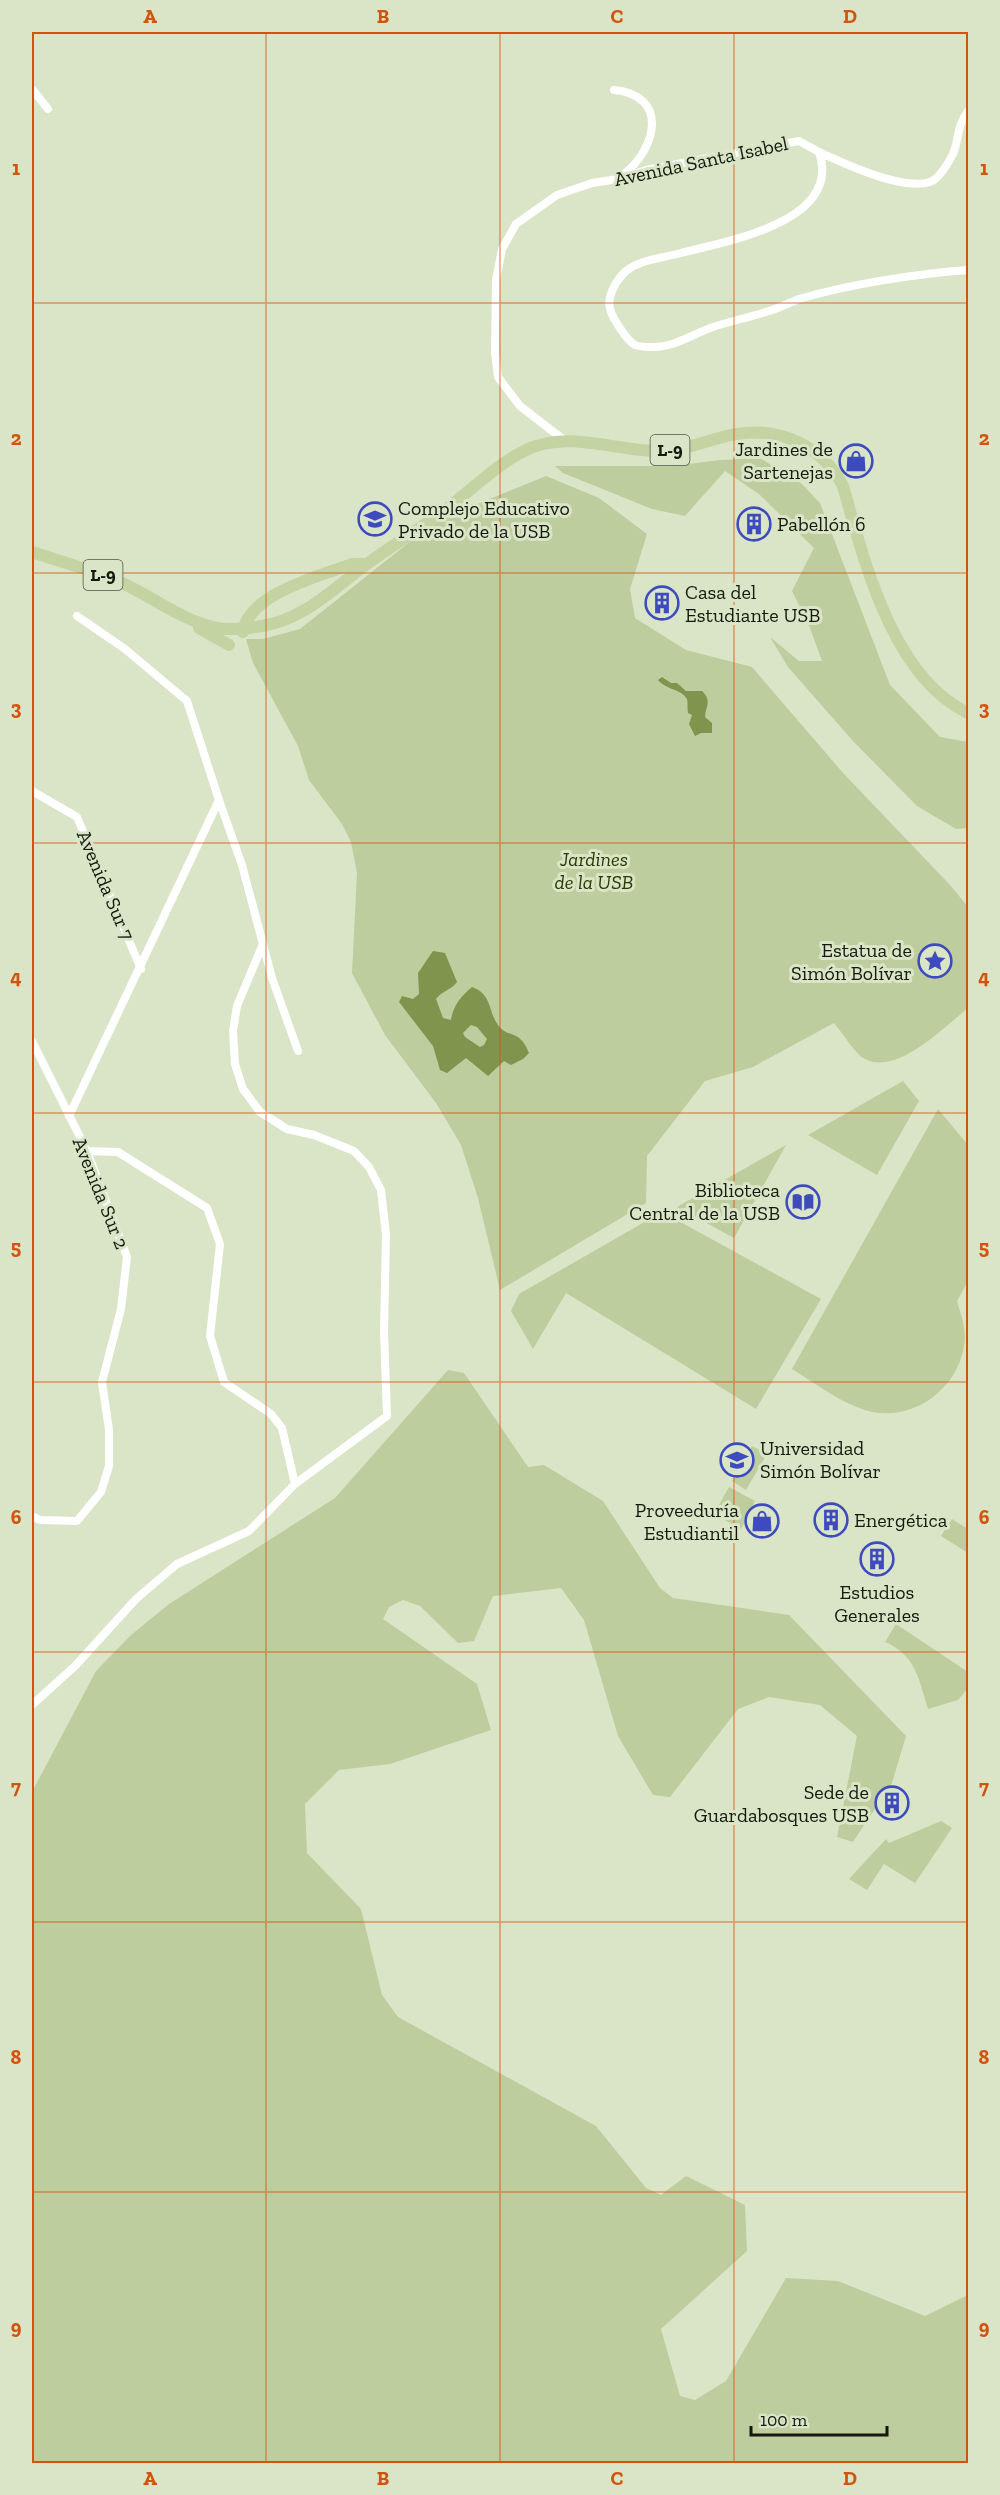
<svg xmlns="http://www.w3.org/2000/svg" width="1000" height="2495" viewBox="0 0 1000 2495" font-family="'Zilla Slab',serif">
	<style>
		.green { fill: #bdcd9d }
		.water { fill: #80944d; fill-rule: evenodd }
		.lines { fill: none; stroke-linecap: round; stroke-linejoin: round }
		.street { stroke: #fff; stroke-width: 8 }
		.primary { stroke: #c4d3a2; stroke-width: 12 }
		.grid { fill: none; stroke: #d3520c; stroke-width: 1.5; stroke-opacity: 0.55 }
		.labels { text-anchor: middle; stroke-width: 6; stroke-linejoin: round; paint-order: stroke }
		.shield { fill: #dae5c7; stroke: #4f5645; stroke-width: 1.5 }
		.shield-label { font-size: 18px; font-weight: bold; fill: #14180d }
		.street-label { font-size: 20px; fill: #14180d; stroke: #dae5c7 }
		.poi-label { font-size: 20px; fill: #14180d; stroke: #dae5c7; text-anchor: end }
		.park-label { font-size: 20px; font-style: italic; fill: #2c3901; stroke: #dae5c7 }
		.neatline { fill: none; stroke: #d3520c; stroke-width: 2 }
		.grid-label { font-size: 20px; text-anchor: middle; font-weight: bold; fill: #d3520c }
	</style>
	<rect width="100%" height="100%" fill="#dae5c7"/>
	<path class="green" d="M760 458 802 484 820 503 890 685 940 737 968 742V828L956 829 917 806 852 740 788 667 770 637 799 661H822L810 628 792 591 814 548 759 494 725 471 685 516 652 509 563 473 555 466H673L720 460Z
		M546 476 599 498 647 534 630 589 635 618 686 650 752 667 844 774 951 886 968 907V1008C944 1027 897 1076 865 1059 855 1054 842 1032 834 1023L753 1067 705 1081 647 1156 646 1203 500 1290 478 1198 461 1145 436 1103 385 1035 352 973 357 873 351 842 342 824 309 780 298 746 253 663 246 639H263L300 629 436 521Z
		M903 1081 919 1101 877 1175 808 1135Z
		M938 1109 968 1145V1281L957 1301C961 1315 967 1330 964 1346 957 1391 910 1424 865 1410 839 1402 815 1383 792 1369Z
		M786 1145 734 1238 677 1207Z
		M662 1212 821 1299 756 1409 566 1293 533 1349 511 1311 519 1294Z
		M448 1370 464 1373 528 1467 544 1465 603 1501 660 1588 673 1598 789 1615 906 1736 892 1783 853 1842 837 1837 857 1736 820 1705 769 1697 738 1709 670 1797 653 1795 618 1736 584 1620 561 1588 493 1596 474 1641 458 1643 420 1606 403 1600 389 1607 383 1619 477 1684 491 1730 390 1764 339 1770 305 1804 307 1853 361 1909 382 1995 398 2017 596 2126 646 2188 661 2195 686 2176 745 2205 747 2251 661 2329 680 2396 695 2400 726 2381 786 2278 838 2281 925 2316 968 2295V2463H32V1792L96 1671 131 1635 169 1604 335 1498Z
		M752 1446 767 1454 746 1490 732 1481Z
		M729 1487 755 1501 741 1529 714 1514Z
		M952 1519 968 1529V1553L941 1536Z
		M896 1624 968 1672V1688L958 1700 928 1709C919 1680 916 1655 885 1642Z
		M941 1821 952 1828 915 1883 884 1864 867 1890 849 1879 886 1839 889 1843Z"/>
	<path class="water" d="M662 677 671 683H677L686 691H702C712 701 706 705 705 717L712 723V733H701L695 736 689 724 692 715 688 713C687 708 688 703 687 699 682 689 666 690 658 680Z
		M433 951 445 953 457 982C451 990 442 991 436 999L443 1018 451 1020C453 1006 461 996 472 987 492 994 488 1011 498 1025 508 1039 519 1028 529 1053L523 1059 511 1065 504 1061 488 1076 466 1058 447 1073 440 1070 433 1046 399 1002 402 996 413 999 419 994 418 973ZM471 1025 477 1027 487 1039 484 1045 480 1047 465 1037 463 1033Z"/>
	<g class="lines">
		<path class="street" d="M32 89 48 109
			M614 90C669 95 657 148 624 174
			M819 152C845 164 903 191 930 182 939 179 949 162 953 154 960 136 956 128 968 111
			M564 440 520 406 498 377 495 352 496 280 502 249 516 224 557 195 592 183 618 179 646 170 799 141 819 152C843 222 727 241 681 253 663 258 634 260 622 275 615 283 607 297 610 308 611 316 627 341 635 345 639 347 648 347 653 347 675 347 693 334 713 327 731 321 751 317 769 311 779 308 789 303 799 299 850 284 915 274 968 270
			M32 791 77 817 141 969
			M219 800 242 865 272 978 298 1051
			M263 944 237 1006 233 1031 235 1064 243 1089 260 1112 287 1129 314 1135 354 1151 369 1167 381 1190 386 1235 384 1332 387 1416 295 1484
			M32 1041 87 1151 127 1257 121 1309 102 1382 109 1430V1466L101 1492 77 1521 40 1520 32 1516
			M69 1116 219 800 187 701 125 649 77 616
			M32 1705 75 1666 136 1599 177 1564 249 1531 295 1484 282 1428 271 1414 224 1382 210 1336 220 1244 207 1208 118 1152 87 1151"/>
		<path class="primary" d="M32 552C62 562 93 570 122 583 153 597 183 621 217 628 231 631 249 628 262 626 304 620 335 587 367 564 394 544 423 527 449 507 473 488 496 466 522 452 573 425 627 459 679 449 699 445 717 437 737 434 781 427 822 446 843 486 864 560 892 677 968 713
			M199 628 229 645
			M243 632C248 594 320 576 352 564H366"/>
	</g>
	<path class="grid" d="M266 32V2464M500 32V2464M734 32V2464M32 303H968M32 573H968M32 843H968M32 1113H968M32 1382H968M32 1652H968M32 1922H968M32 2192H968"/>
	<defs>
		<g id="shop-ring" transform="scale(1.725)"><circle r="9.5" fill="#dae5c7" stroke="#3e4bbf" stroke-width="1.5"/><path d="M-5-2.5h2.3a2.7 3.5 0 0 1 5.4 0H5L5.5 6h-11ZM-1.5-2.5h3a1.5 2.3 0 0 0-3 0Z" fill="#3e4bbf"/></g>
		<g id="school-ring" transform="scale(1.725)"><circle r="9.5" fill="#dae5c7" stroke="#3e4bbf" stroke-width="1.5"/><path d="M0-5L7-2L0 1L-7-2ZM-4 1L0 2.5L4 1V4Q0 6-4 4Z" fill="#3e4bbf"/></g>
		<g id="building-ring" transform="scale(1.725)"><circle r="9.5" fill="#dae5c7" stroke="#3e4bbf" stroke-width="1.5"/><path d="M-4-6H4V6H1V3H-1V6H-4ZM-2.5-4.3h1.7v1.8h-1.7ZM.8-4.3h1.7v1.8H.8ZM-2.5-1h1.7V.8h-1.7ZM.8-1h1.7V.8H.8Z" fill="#3e4bbf"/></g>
		<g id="sight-ring" transform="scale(1.725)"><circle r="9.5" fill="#dae5c7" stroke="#3e4bbf" stroke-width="1.5"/><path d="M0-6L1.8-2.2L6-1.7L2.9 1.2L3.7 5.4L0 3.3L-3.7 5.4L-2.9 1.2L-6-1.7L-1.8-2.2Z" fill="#3e4bbf"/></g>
		<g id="library-ring" transform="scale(1.725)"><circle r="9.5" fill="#dae5c7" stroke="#3e4bbf" stroke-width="1.5"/><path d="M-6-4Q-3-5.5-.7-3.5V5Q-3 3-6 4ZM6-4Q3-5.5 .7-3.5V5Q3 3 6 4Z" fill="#3e4bbf"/></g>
		<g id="university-ring" transform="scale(1.725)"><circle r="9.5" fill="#dae5c7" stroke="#3e4bbf" stroke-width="1.5"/><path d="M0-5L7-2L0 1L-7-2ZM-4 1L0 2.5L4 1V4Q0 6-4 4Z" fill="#3e4bbf"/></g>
	</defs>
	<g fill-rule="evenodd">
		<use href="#shop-ring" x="856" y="461"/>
		<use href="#school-ring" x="375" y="519"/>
		<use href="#building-ring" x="754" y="524"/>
		<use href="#building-ring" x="662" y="603"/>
		<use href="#sight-ring" x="935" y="961"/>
		<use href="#library-ring" x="803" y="1202"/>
		<use href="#university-ring" x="737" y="1460"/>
		<use href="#building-ring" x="831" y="1520"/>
		<use href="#shop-ring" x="762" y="1521"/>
		<use href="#building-ring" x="877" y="1559"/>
		<use href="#building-ring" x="892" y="1803"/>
	</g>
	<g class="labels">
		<g class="shield">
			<rect x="650.5" y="435" width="39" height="30" rx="4.5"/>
			<rect x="83.5" y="560" width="39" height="30" rx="4.5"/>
		</g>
		<g class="shield-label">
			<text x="670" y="456">L-9</text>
			<text x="103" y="581">L-9</text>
		</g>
		<g class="street-label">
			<text transform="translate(701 161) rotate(-12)" y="7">Avenida Santa Isabel</text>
			<text transform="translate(106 885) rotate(67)" y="7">Avenida Sur 7</text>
			<text transform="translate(101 1193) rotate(68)" y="7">Avenida Sur 2</text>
		</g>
		<g class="poi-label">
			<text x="833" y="456">Jardines de<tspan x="833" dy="23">Sartenejas</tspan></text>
			<text x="398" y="515" text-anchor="start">Complejo Educativo<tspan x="398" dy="23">Privado de la USB</tspan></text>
			<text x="777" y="531" text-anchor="start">Pabellón 6</text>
			<text x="685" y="599" text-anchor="start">Casa del<tspan x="685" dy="23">Estudiante USB</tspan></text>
			<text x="912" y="957">Estatua de<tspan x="912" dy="23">Simón Bolívar</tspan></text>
			<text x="780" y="1197">Biblioteca<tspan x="780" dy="23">Central de la USB</tspan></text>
			<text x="760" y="1455" text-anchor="start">Universidad<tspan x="760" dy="23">Simón Bolívar</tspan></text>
			<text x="739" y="1517">Proveeduría<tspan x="739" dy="23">Estudiantil</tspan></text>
			<text x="854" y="1527" text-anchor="start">Energética</text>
			<text x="877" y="1599" text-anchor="middle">Estudios<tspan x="877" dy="23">Generales</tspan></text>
			<text x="869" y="1799">Sede de<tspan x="869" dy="23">Guardabosques USB</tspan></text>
		</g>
		<g class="park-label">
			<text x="594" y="866">Jardines<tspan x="594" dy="23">de la USB</tspan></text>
		</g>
	</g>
	<rect width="1000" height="2495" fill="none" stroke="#dae5c7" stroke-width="66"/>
	<path d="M751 2426v9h136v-9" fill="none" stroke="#14180d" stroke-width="3"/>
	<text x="760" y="2426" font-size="18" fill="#14180d" stroke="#dae5c7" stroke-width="4.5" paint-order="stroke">100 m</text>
	<rect x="33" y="33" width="934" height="2429" class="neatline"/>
	<g class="grid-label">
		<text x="150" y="23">A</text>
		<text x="383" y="23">B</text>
		<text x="617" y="23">C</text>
		<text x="850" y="23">D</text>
		<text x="16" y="175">1</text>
		<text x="984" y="175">1</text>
		<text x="16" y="445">2</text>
		<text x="984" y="445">2</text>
		<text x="16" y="715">3</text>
		<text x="984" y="715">3</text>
		<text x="16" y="984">4</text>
		<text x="984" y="984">4</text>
		<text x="16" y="1254">5</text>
		<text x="984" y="1254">5</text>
		<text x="16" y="1524">6</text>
		<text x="984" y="1524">6</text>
		<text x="16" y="1794">7</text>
		<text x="984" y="1794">7</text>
		<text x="16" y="2064">8</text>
		<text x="984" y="2064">8</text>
		<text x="16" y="2334">9</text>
		<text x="984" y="2334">9</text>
		<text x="150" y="2485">A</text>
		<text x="383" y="2485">B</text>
		<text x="617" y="2485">C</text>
		<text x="850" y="2485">D</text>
	</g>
</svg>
